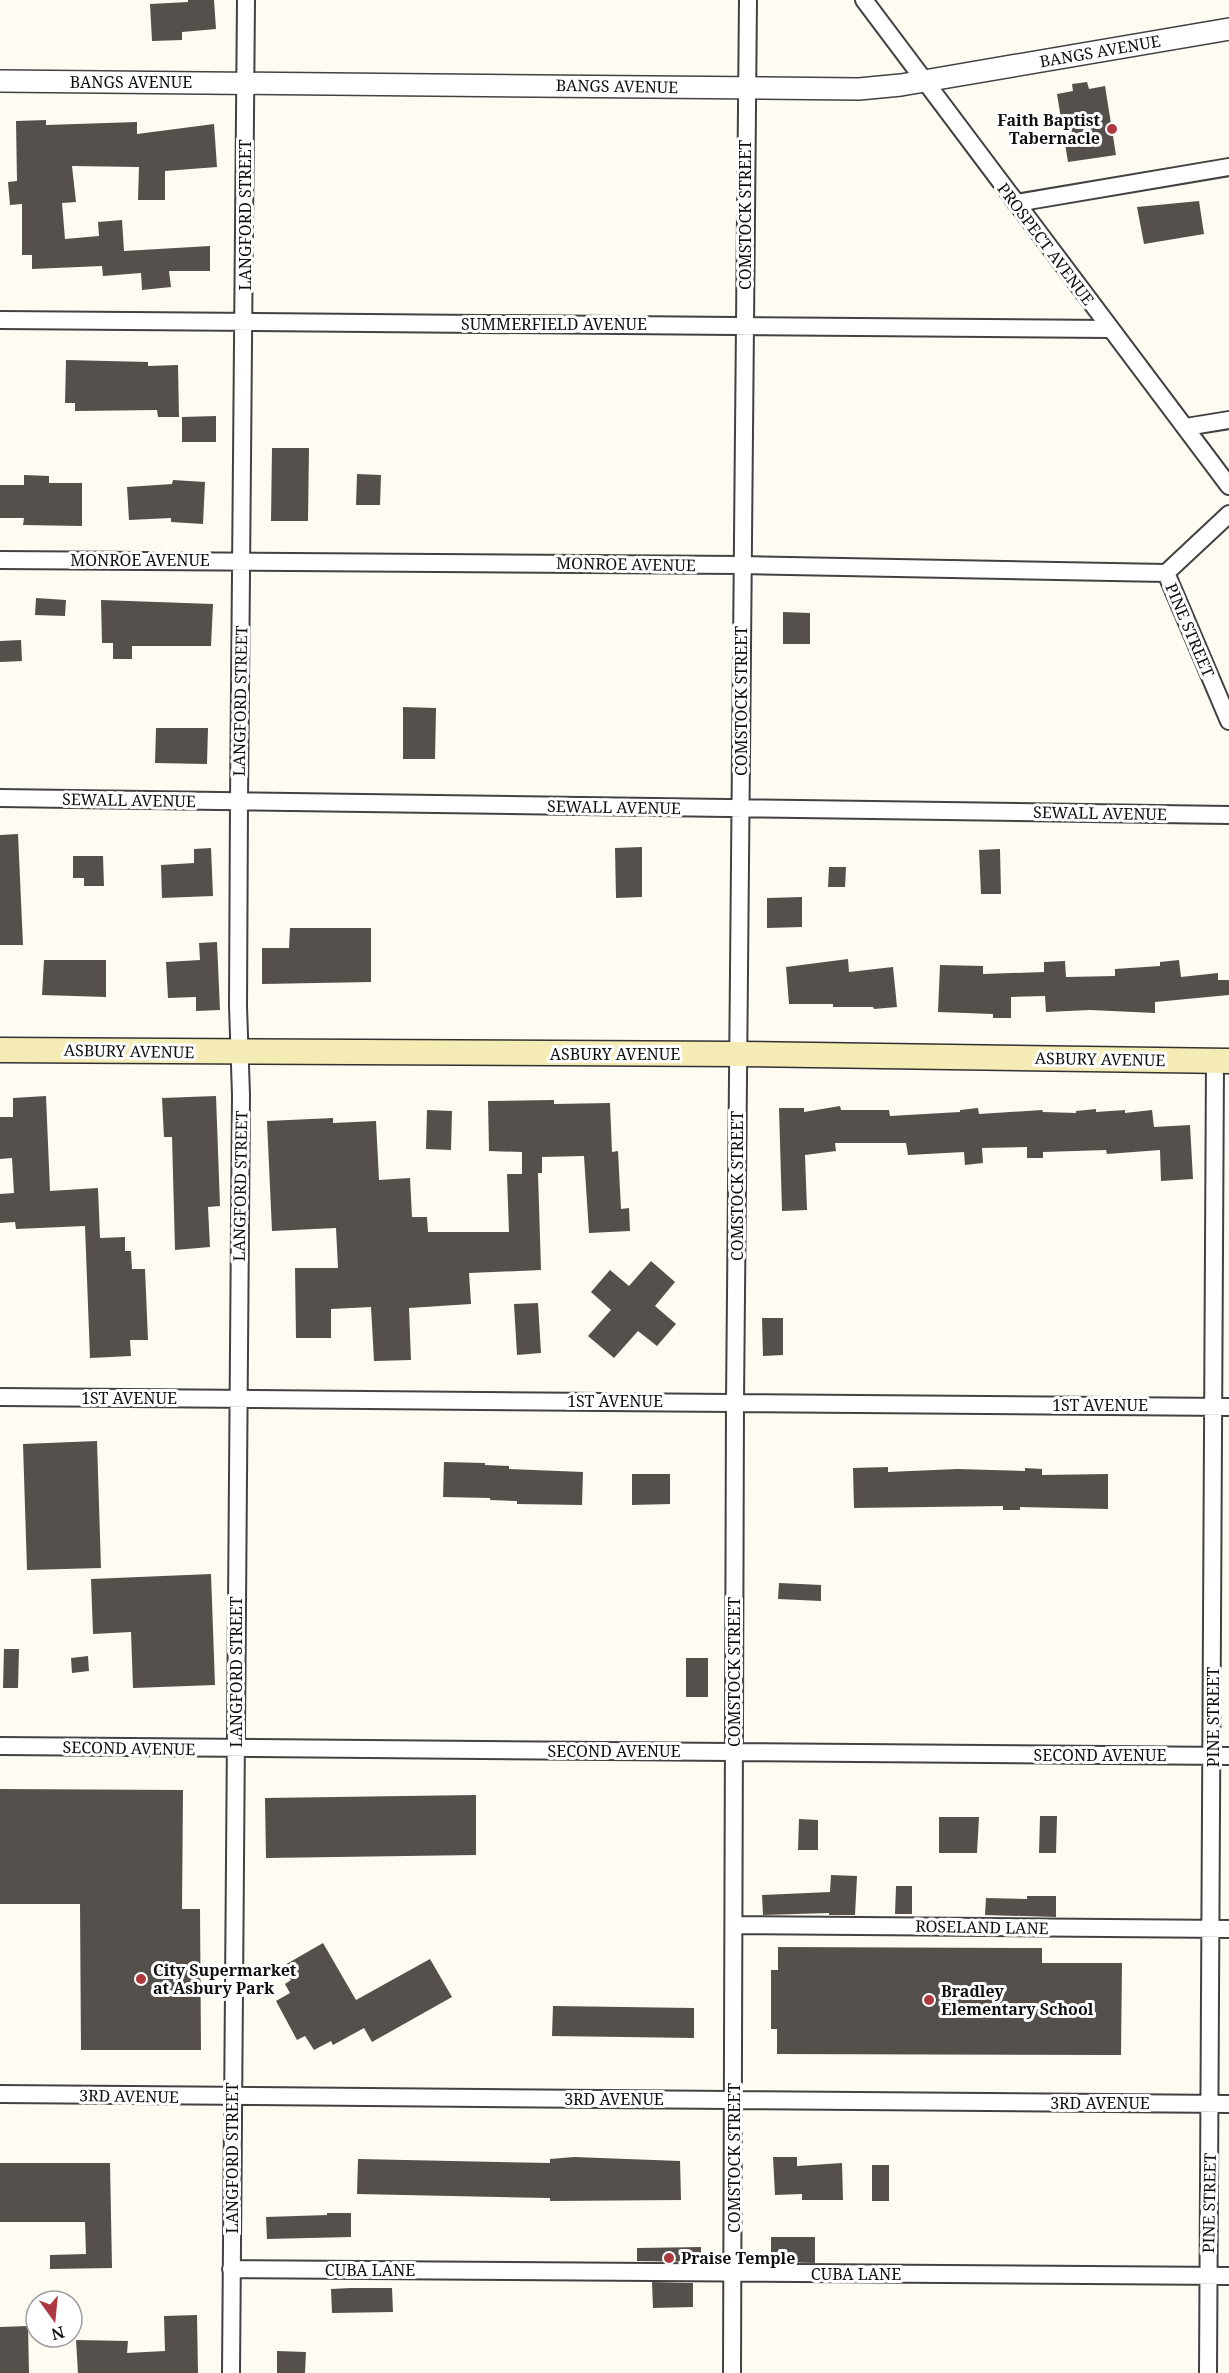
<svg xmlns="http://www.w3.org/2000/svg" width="1229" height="2373" viewBox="0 0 1229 2373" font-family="'Noto Serif',serif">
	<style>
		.building { fill: #56504c }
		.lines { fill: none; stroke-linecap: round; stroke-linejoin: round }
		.minor-casing { stroke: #424242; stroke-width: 20 }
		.tertiary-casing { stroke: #424242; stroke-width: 24 }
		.secondary-casing { stroke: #313131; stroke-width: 27 }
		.minor { stroke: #fff; stroke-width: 16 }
		.tertiary { stroke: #fff; stroke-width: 21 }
		.secondary { stroke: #f5ecb5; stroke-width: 24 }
		.poi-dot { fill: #ae3840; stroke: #fff; stroke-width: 2 }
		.labels { text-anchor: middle; stroke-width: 6; stroke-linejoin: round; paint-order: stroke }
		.street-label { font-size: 16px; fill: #0f0f0f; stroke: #fff }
		.poi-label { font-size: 16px; font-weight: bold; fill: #0f0f0f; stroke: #fff; text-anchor: start }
	</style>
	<rect width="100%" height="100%" fill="#fdfbf2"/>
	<path class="building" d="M188 0H214L216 29 182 32V40L152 41 150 4 188 2Z
		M1087 82 1089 89 1105 86 1116 155 1068 162 1057 94 1073 91 1072 84Z
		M46 120V125L137 122V134L214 124 217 167 165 171V200H138L139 167 72 166 76 202 62 203 65 239 99 236 98 222 122 220 124 251 210 246V271H169L171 287 142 290 141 273 103 276 102 266 32 269V255H22V204L10 205 8 182 17 181 16 121Z
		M1199 201 1204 234 1144 244 1137 207Z
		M66 360 148 362V366L178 365 179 417H158L157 410 75 411V403H65Z
		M216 416V442H182V417Z
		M272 448H309L308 521H271Z
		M357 474 381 475 380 505H356Z
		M24 475 49 476V483H82V526L23 525 24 518H0V485H24Z
		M173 480 205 482 203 524 171 522V518L129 520 127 487 172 484Z
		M36 598 66 600 65 616 35 615Z
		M101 600 213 604 211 646H132V659H113V643H102Z
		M783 612 810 613V644H783Z
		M21 640 22 661 0 662V641Z
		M403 707 436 708 435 759H403Z
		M156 728H208L207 764 155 763Z
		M18 834 23 945H0V835Z
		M642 847V897L616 898 615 848Z
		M211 848 213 896 162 898 161 865 194 863V849Z
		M1000 849 1001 894H981L979 850Z
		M73 856H103L104 886H84V878H73Z
		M829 867H846L845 887H828Z
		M802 897V927L767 928V898Z
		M290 928H371V982L262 984V948H289Z
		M217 942 220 1010 196 1011V997L168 998 166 962 200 960 199 943Z
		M848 959 849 972 893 967 897 1007 874 1009 873 1007H833V1004H789L786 967Z
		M44 960H106V997L42 995Z
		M1179 960 1181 977 1218 973V980H1229V995L1155 1002V1013L1090 1010 1046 1012 1045 996 1011 997V1018H993V1014L938 1012 940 965 983 966V974L1044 972V962L1065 961 1066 977 1115 976V969L1160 966V962Z
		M46 1096 50 1191 98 1188 100 1238 125 1237V1251H131L132 1269H145L148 1340H130L131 1356 90 1358 85 1226 16 1229 15 1222 0 1223V1194L14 1193 12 1158 0 1159V1117H13V1098Z
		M216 1096 220 1206 208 1207 210 1247 175 1250 172 1137H164L162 1098Z
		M554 1100V1104L610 1103 612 1152 618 1151 621 1209 629 1208 630 1231 589 1233 584 1156 542 1157V1173H538L541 1270 469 1273 471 1304 409 1308 411 1360 374 1361 371 1307 331 1309V1338H296L295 1268H338L336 1228 272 1231 267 1121 333 1118V1123L376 1121 379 1180 410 1178 412 1217H427L428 1232H509L507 1174H522V1152L489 1151 488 1101Z
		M840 1106 841 1110H889L890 1116 960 1112V1110L978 1108 979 1114 1042 1110 1043 1112 1076 1113V1111L1096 1109V1112L1125 1110V1113L1152 1110 1154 1127 1190 1125 1193 1179 1161 1181 1160 1150 1107 1154 1106 1150 1043 1152V1158H1027V1147L982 1148 983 1163 965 1165 964 1152 908 1155 906 1143H835L836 1151 805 1155 807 1210 782 1211 779 1108H804V1112Z
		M427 1110 452 1111 451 1150 426 1149Z
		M651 1261 675 1282 655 1306 676 1324 657 1346 638 1331 614 1358 588 1336 611 1310 591 1292 610 1270 629 1286Z
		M538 1303 541 1353 517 1355 514 1304Z
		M762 1318H783V1355L763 1356Z
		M97 1441 101 1568 27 1570 23 1444Z
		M444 1462 485 1463V1465L509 1466V1469L583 1472 582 1505 517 1504V1501L490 1500V1498L443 1497Z
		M888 1467V1472L957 1469 1025 1471V1468L1042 1469V1475L1108 1474V1509L1020 1507V1510H1003V1506L854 1508 853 1468Z
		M632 1474H670V1504L632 1505Z
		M211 1574 215 1685 133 1688 131 1632 93 1634 91 1579Z
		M779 1583 821 1585V1601L778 1599Z
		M4 1649H19L18 1688H3Z
		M88 1656 89 1671 72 1673 71 1658Z
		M686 1658H708V1697H686Z
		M0 1789 183 1790 182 1909H200L201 2050H81L80 1904H0Z
		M476 1795V1855L266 1858 265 1798Z
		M1040 1816H1057L1056 1853H1039Z
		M939 1817H979L977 1853H939Z
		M799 1819 818 1820V1850H798Z
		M831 1875 857 1876 855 1915H829V1913L763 1915 762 1895 830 1892Z
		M896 1886H912V1914H895Z
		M1027 1896H1056V1917L985 1915 986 1898 1027 1899Z
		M323 1943 356 2000 430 1959 452 1997 372 2042 364 2028 333 2045 331 2041 314 2050 305 2036 297 2040 276 2001 290 1993 285 1984 291 1980 283 1966Z
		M778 1947 1042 1948V1963H1122L1121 2055 777 2054V2029H771V1970H778Z
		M553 2006 694 2008V2038L552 2036Z
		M574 2157 680 2161 681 2200 550 2201V2198L357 2194 358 2159 550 2163V2159Z
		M773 2157H797V2166L842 2163 843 2200H802V2194L775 2195Z
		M0 2163H110L112 2268 50 2269V2255L86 2254 85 2222H0Z
		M872 2165H889V2201H872Z
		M327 2213H351V2237L267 2239 266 2217 327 2215Z
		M771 2237H815V2263L771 2262Z
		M701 2247V2262L637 2261V2248Z
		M652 2282 693 2283V2307L653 2308Z
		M350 2288H392L393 2312 332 2313 331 2289Z
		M197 2315 198 2373H78L76 2340 128 2341 127 2353 165 2351 164 2316Z
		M28 2326 29 2373H0V2327Z
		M277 2351 306 2352 305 2373H277Z"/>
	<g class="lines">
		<g class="minor-casing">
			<path id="minor" d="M864 0 1229 486
				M1016 203 1229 167
				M0 320 1109 329
				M1186 427 1229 420
				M0 560 742 565 1166 573 1229 514
				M1166 573 1229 721
				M0 798 1229 815
				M0 1397 1229 1407
				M0 1746 1229 1756
				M735 1925 1229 1929
				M0 2094 1229 2104
				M231 2269 1229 2276
				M231 2373 241 1095 238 1006 239 802 246 0
				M732 2373 735 1402 748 0
				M1208 2373 1215 1061"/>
		</g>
		<g class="tertiary-casing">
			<path id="tertiary" d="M0 81 859 89 901 85 1229 29"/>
		</g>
		<g class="secondary-casing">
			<path id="secondary" d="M0 1050 738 1054 1229 1061"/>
		</g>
		<use href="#minor" class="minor"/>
		<use href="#tertiary" class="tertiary"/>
		<use href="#secondary" class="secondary"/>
	</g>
	<g class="poi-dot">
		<circle cx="1112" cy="129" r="6"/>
		<circle cx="141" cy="1979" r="6"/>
		<circle cx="929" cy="2000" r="6"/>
		<circle cx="669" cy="2258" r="6"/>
	</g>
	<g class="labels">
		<g class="street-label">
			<text transform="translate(1100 51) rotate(-10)" y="6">BANGS AVENUE</text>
			<text x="131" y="88">BANGS AVENUE</text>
			<text transform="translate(617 86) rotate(1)" y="6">BANGS AVENUE</text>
			<text transform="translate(245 215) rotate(-90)" y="6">LANGFORD STREET</text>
			<text transform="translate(745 215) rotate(-90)" y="6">COMSTOCK STREET</text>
			<text transform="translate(1046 244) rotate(53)" y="6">PROSPECT AVENUE</text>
			<text x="554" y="330">SUMMERFIELD AVENUE</text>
			<text x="140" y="566">MONROE AVENUE</text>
			<text transform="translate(626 564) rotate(1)" y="6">MONROE AVENUE</text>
			<text transform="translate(1190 630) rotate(67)" y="6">PINE STREET</text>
			<text transform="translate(240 701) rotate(-89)" y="6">LANGFORD STREET</text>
			<text transform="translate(741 701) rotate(-90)" y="6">COMSTOCK STREET</text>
			<text transform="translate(129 800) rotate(1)" y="6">SEWALL AVENUE</text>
			<text transform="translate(614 807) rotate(1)" y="6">SEWALL AVENUE</text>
			<text transform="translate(1100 813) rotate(1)" y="6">SEWALL AVENUE</text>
			<text transform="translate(129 1051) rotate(1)" y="6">ASBURY AVENUE</text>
			<text x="615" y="1060">ASBURY AVENUE</text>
			<text transform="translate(1100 1059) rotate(1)" y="6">ASBURY AVENUE</text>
			<text transform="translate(240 1186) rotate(-89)" y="6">LANGFORD STREET</text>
			<text transform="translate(737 1186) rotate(-90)" y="6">COMSTOCK STREET</text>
			<text x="129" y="1404">1ST AVENUE</text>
			<text x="615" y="1407">1ST AVENUE</text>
			<text x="1100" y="1411">1ST AVENUE</text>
			<text transform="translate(236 1672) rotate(-90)" y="6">LANGFORD STREET</text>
			<text transform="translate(734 1672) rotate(-90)" y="6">COMSTOCK STREET</text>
			<text transform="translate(1213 1717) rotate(-90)" y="6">PINE STREET</text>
			<text transform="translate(129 1748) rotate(1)" y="6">SECOND AVENUE</text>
			<text x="614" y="1757">SECOND AVENUE</text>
			<text x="1100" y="1761">SECOND AVENUE</text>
			<text transform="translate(982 1927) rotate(1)" y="6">ROSELAND LANE</text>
			<text transform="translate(129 2096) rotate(1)" y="6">3RD AVENUE</text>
			<text x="614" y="2105">3RD AVENUE</text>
			<text x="1100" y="2109">3RD AVENUE</text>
			<text transform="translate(232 2158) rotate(-90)" y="6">LANGFORD STREET</text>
			<text transform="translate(734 2158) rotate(-90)" y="6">COMSTOCK STREET</text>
			<text transform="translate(1209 2203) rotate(-89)" y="6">PINE STREET</text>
			<text x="370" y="2276">CUBA LANE</text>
			<text x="856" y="2280">CUBA LANE</text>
		</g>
		<g class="poi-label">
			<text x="1100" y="126" text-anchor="end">Faith Baptist<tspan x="1100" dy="18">Tabernacle</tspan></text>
			<text x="153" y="1976">City Supermarket<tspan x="153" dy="18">at Asbury Park</tspan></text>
			<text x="941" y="1997">Bradley<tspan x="941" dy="18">Elementary School</tspan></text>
			<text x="681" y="2264">Praise Temple</text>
		</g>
	</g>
	<g transform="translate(54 2319) rotate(165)"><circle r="28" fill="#ffffff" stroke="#9f9f9f" stroke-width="1.5"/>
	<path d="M0-4.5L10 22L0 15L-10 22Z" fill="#ae3840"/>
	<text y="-9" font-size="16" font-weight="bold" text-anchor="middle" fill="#0f0f0f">N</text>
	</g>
</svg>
